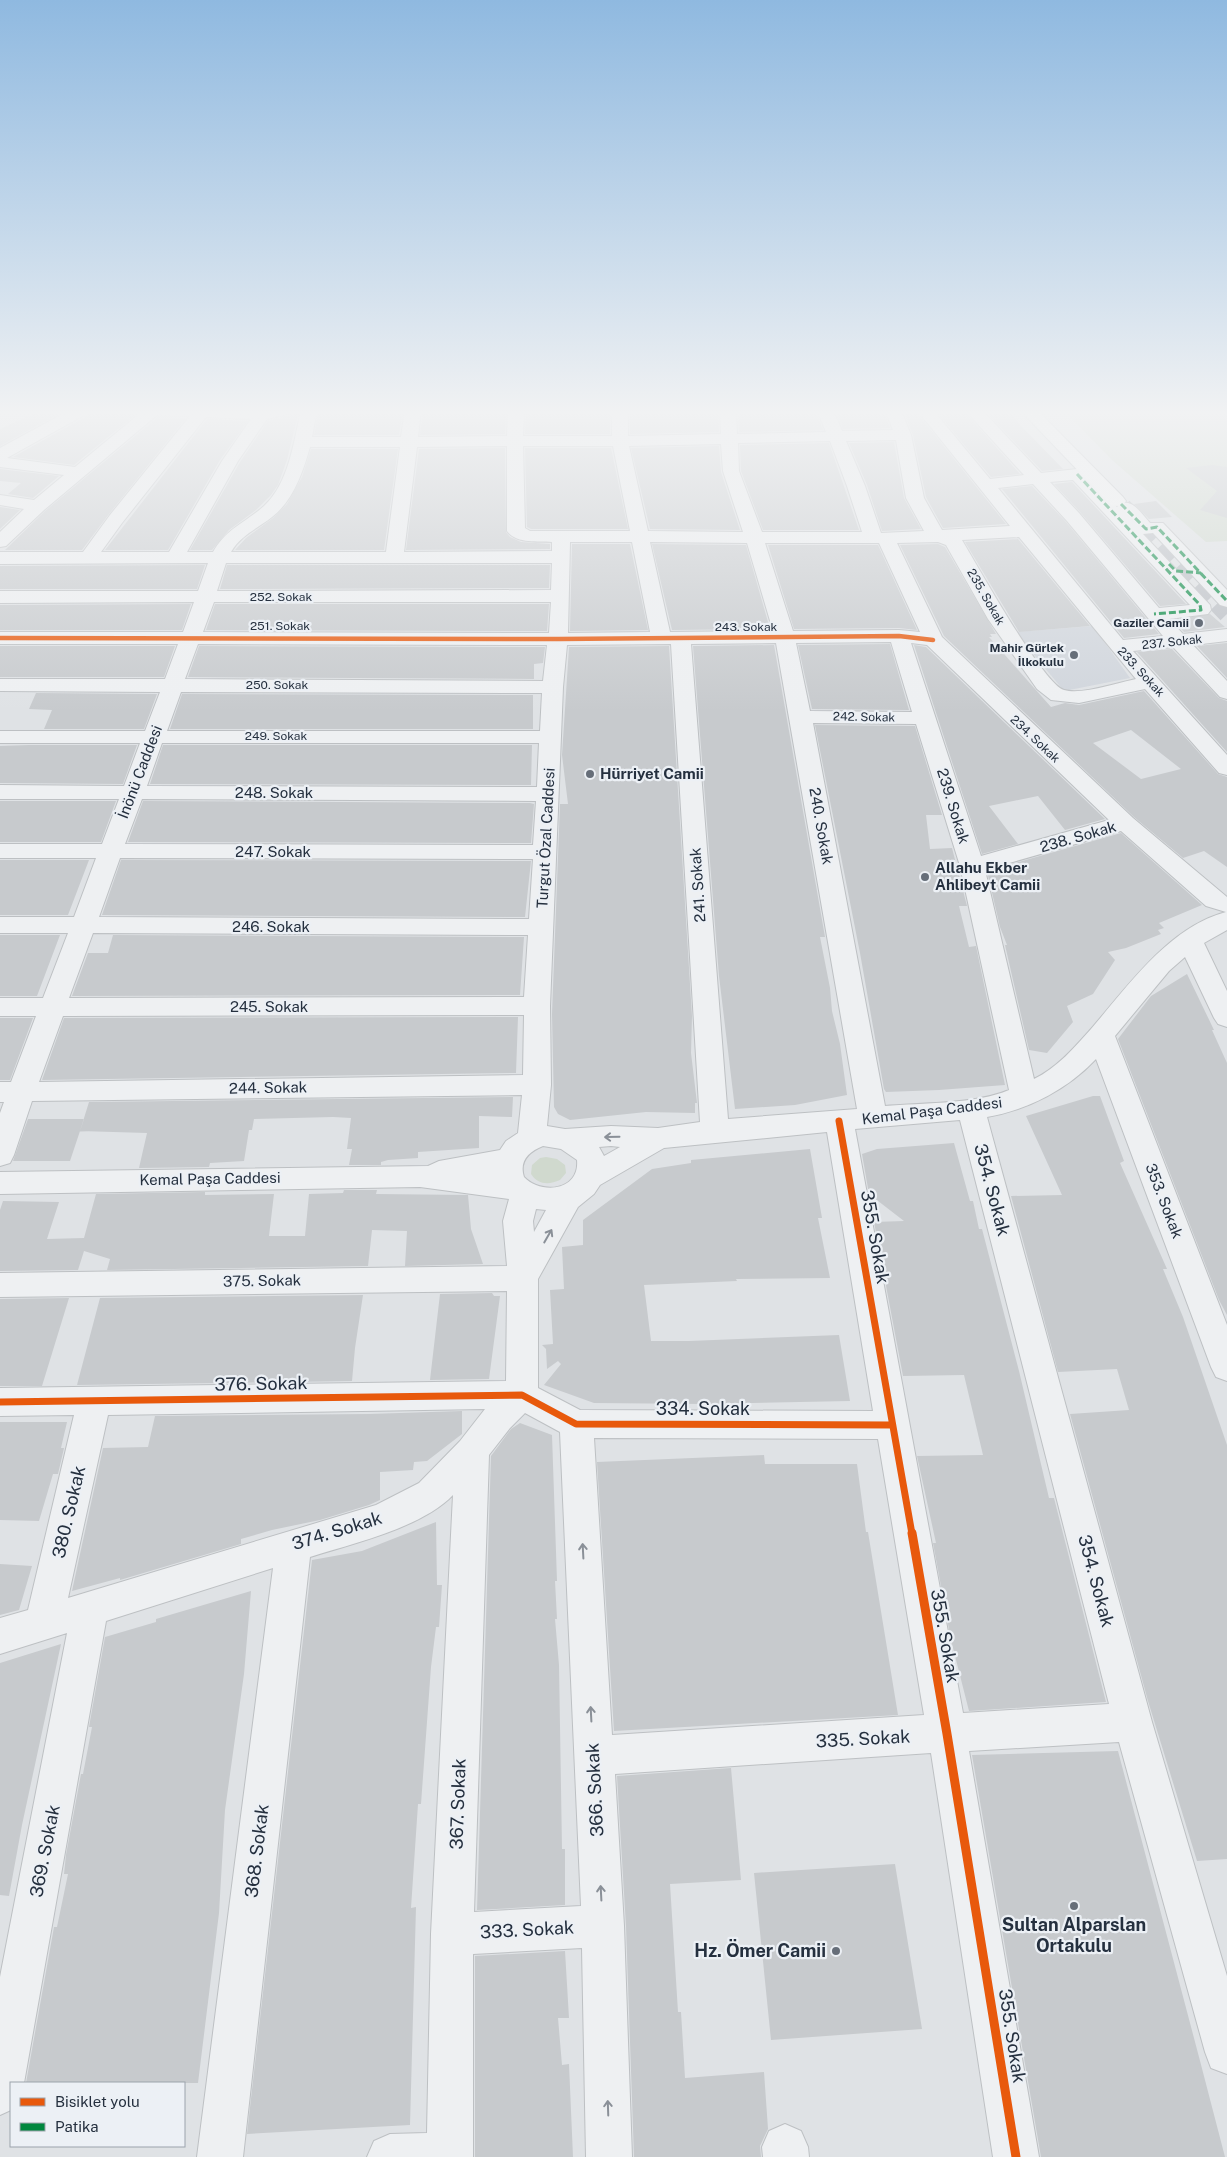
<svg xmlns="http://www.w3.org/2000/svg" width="1227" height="2157" viewBox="0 0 1227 2157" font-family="'Public Sans',sans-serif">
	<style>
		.built { fill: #d0d5dc }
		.green { fill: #d0d9ce }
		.building { fill: #c7cacd; fill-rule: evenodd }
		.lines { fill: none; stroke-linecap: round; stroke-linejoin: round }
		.major-tunnel { stroke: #babec4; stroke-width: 18; stroke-dasharray: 18 9; stroke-linecap: butt }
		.minor-casing { stroke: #bdc0c3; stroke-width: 2 }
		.major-casing { stroke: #bbbfc3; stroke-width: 2 }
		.minor { fill: #eef0f2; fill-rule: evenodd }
		.major { fill: #f3f4f5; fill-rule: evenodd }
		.quiet { stroke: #00873e; stroke-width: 3; stroke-dasharray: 7 3; stroke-linecap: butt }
		.cycleway-far2-casing { stroke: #ecf0f5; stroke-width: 6 }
		.cycleway-far1-casing { stroke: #ecf0f5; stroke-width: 10 }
		.cycleway-casing { stroke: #ecf0f5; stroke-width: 12 }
		.cycleway-far2 { stroke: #e8590c; stroke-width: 4.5 }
		.cycleway-far1 { stroke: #e8590c; stroke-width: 7 }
		.cycleway { stroke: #e8590c; stroke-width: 9 }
		.oneway { stroke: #8a9098 }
		.poi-dot { fill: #666e79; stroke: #ecf0f5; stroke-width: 2 }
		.labels { text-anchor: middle; stroke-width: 4.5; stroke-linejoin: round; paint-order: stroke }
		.far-street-label { font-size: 12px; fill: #25303f; stroke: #ecf0f5 }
		.far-poi-label { font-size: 12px; font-weight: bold; fill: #25303f; stroke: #ecf0f5; text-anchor: end }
		.street-label { font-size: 15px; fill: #25303f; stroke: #ecf0f5 }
		.poi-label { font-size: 15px; font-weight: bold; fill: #25303f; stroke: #ecf0f5; text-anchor: start }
		.near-street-label { font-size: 18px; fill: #25303f; stroke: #ecf0f5 }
		.near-poi-label { font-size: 18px; font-weight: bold; fill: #25303f; stroke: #ecf0f5 }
	</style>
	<rect width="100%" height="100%" fill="#dfe2e5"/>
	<path class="built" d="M1093 626 1130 678 1064 691 1015 632Z"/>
	<path class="green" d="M1063 410H1227V541L1206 542 1112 460Z
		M546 1157 557 1159 565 1165 566 1173 560 1180C549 1185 538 1185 531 1174L532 1165 540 1158Z"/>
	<path class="building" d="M42 410H66L0 446V429Z
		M92 410H141L74 465 13 457 89 415Z
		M296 410H299L287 460 278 485 271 495 256 510 229 530 212 550H190L240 462 268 421 292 415Z
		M319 410 403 411 399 435H314Z
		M423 410H506L505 434 420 435Z
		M526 410H610V434H525Z
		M630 410H718L719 432 630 434Z
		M738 410H815L823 430 739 432Z
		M835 410 883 411 890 428 843 429Z
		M903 410H915L1006 524 943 528 926 497 913 435Z
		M935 410H963L1020 474 991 477Z
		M984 410H1007L1025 430 1063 469 1042 471Z
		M158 417 186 418 109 514 82 550H5L45 511Z
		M207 419 248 421 220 460 168 550H105Z
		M894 442 904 498 921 529 882 531 867 485 849 443Z
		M829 443 859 530H763L741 471 740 445Z
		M719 446 721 472 740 530 650 529 631 448Z
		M505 448 506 532 510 537 521 542 550 544V549L406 550 419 449Z
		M525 448H611L628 529H531L527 527Z
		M311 449H398L384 550H235L246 538 273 518 287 504 302 477Z
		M1212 465 1227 467V518L1200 510 1217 491 1186 468Z
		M0 469 59 476 33 498 8 494 21 483 0 481Z
		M1072 482 1186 604 1160 606 1080 512 1054 484Z
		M1032 486 1066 522 1159 634 1124 638 1002 489Z
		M1156 501 1172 517 1149 519 1134 504Z
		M0 507 20 510 0 529Z
		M1018 539 1090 626 1019 632 965 542Z
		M572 544H630L648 630 570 631Z
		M652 544 746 545 770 629 672 630Z
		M938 544 945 547 996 634H990L992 637H989L1051 707 1065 703 1079 705 1144 691 1218 774 1227 777V867L1204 851 1183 858 1134 817 944 636 900 545ZM1131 730 1181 769 1141 779 1093 743Z
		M768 545H878L917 630 899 628 794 629Z
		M205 565 197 589H0V566Z
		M227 565H550L549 588 220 589Z
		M191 604 182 630H0V605Z
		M215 604H549L547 631 206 630Z
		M1210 614 1225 627 1184 632 1173 620Z
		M1227 643V678L1197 646Z
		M890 644 909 710 812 709 798 645Z
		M774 645 825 937H820L830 988 832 1011 840 1044 847 1095 795 1105 735 1109 719 976 693 646Z
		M914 645 926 647 1105 819 1065 830 1038 796 989 806 1018 844 982 854Z
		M0 646H175L164 677H0Z
		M199 646 545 647 543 663 534 664V679L188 677Z
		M669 646 692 1016 691 1053 697 1103H695V1113L646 1112 570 1120 558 1114 554 1107 552 1014 560 804H568L562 755 569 647Z
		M1172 649 1219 698 1227 701V752L1137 652Z
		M36 693 157 694 144 729H44L52 710 29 709Z
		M182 694 533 695V729H170Z
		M815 725 915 726 942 815H926L930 849 952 848 967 906H959L969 947 976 946 1005 1085 939 1090 886 1092 884 1089 860 953Z
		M29 745H137L123 784 0 783V746Z
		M163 745H532L531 785 150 784Z
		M0 801H116L101 842H0Z
		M143 801 530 803 534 804 531 843 128 842Z
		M1121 833 1202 905 1159 923 1164 928 1158 930 1161 934 1126 948 1108 952 1115 960 1093 994 1067 1006 1073 1022 1047 1053 1029 1050 1005 945H1007L1000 927 987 871Z
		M0 860H89L68 915H0Z
		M121 860 531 861 525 917 102 915Z
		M0 935H60L37 996H0Z
		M113 935 524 937 520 995 72 996 88 953H108Z
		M1187 974 1214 1030H1212L1227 1063V1315L1219 1300 1118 1039 1151 996Z
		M518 1017 516 1073 42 1080 64 1018Z
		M0 1018H33L10 1080H0Z
		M1093 1096H1100L1124 1161 1120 1163 1167 1269H1163L1183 1317 1227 1445V1859L1197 1861 1148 1701 1070 1414 1129 1410 1117 1369 1058 1372 1011 1196 1062 1195 1026 1116Z
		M513 1097 512 1117 479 1116V1148L418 1152V1158L388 1160 381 1162V1165H349L352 1149H347L351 1118 333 1117 254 1119 252 1130H249L244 1161 210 1163 209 1167 139 1168 147 1133 80 1131 89 1102Z
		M28 1119H84L70 1161H13Z
		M954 1143 970 1201H973L979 1229H982L1019 1371 1049 1498H1054L1106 1702 969 1711 951 1640 933 1543H936L917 1456 983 1455 964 1375 903 1376 874 1222 904 1221 869 1194 862 1154 877 1149Z
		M810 1149 822 1218H818L830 1278 736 1279 737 1281 644 1285 651 1341H689L839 1335 850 1401 704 1404 594 1403 544 1385 561 1364 558 1361 547 1369 546 1349 542 1345 553 1344 550 1290 564 1289 562 1247 583 1245V1220L652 1169 691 1163V1160Z
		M344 1190H377L376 1194 468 1195 471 1229 483 1264 405 1266 407 1231 372 1230 368 1266 107 1270 110 1259 84 1251 78 1270 0 1271V1210L3 1201 59 1202 47 1239 84 1238 96 1194 205 1192V1195L274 1194 269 1236H305L309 1194 343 1193Z
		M492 1293 494 1296H500L489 1379 430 1380 440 1294Z
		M363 1295 355 1348 352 1381 77 1385 100 1298Z
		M69 1298 42 1386H0V1299Z
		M462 1411V1434L427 1461 414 1462 413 1470 380 1472V1500L369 1505 320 1520 272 1530 241 1539V1544L120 1580V1578L72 1591 103 1448 148 1447 155 1416 369 1414Z
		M0 1422H67L61 1448H64L58 1474H53L39 1521 0 1520Z
		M520 1423 552 1435 557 1581H555L557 1619H555L559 1665 562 1849H565V1905L477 1910 491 1456 511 1429Z
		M764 1455 765 1464H857L866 1532H868L898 1715 614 1731 597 1462Z
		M436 1522 437 1585H442L439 1627H436L431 1667 421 1804H418L411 1908 416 1907 410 2125 247 2134 312 1560 362 1551Z
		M0 1564 32 1566 19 1610 0 1615Z
		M251 1591 244 1674 225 1810 219 1913 198 2083H26L54 1927H57L68 1874H64L66 1855 81 1774H83L92 1727H89L105 1637 156 1622V1619Z
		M61 1644 22 1825 9 1896 0 1895V1663Z
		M1118 1751 1199 2057 1225 2157H1041L972 1755Z
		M731 1768 741 1880 670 1884 678 2012H681L685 2078 764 2072 768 2129 760 2146 761 2157H634L626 1926 617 1776Z
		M895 1864 922 2029 771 2040 754 1873Z
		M565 1951 569 2018H558L562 2065 569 2064 573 2157H475V1956Z"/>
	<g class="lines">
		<path class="major-tunnel" d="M1123 507 1227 614"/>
		<g class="minor-casing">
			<path id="minor" d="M70 410H90L88 413 7 458 75 467 144 410H294L292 413 267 419 238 461 187 552H213C227 528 245 523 264 506 289 483 294 441 301 410H317L312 437H401L405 410H421L418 437 507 436 508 410H524L523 436H612V410H628V436L721 434 720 410H736L737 434 826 432 817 410H833L842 431 893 430 885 410H901L911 435 924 498 942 530 1010 526 917 410H933L990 479 1024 475 965 410H982L1041 473 1077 469 1083 470 1117 507 1120 503C1134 500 1141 513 1150 523H1163L1227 590V607L1220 605 1153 533 1143 534 1210 605 1211 610 1208 614 1169 619 1183 634 1227 629V641L1193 645 1227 681V699L1220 697 1173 647 1133 651 1227 755V775L1219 773 1145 689 1079 703 1051 700 1037 689 988 619 946 545 938 542 897 543 942 637 1133 818 1227 897V930L1204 943 1227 991V1027L1218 1024 1214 1018 1185 957 1169 971 1115 1036 1227 1325V1381L1216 1377 1211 1367 1096 1059C1068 1089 1028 1110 987 1117L1152 1722 1227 1976V2074L1211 2068 1205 2052 1119 1742 969 1751 1039 2157H993L931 1753 615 1774 624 1926 632 2157H586L582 1948 473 1954V2157H367L374 2141 390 2134 427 2133 431 1934 453 1495C421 1528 354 1543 310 1557L243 2157H197L273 1568 106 1621 24 2083H11V2110L0 2115V1977L67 1633 0 1654V1618L28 1610 74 1415 0 1416V1388L506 1381 507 1291 0 1297V1273L507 1266 503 1221 509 1199 420 1187 0 1194V1172L428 1166 439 1161 500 1150 506 1141 518 1133 522 1095 32 1101 14 1155 10 1163 0 1166V1113L4 1102H0V1082H11L36 1016H0V998H43L68 933H0V917H74L96 858H0V844H102L119 799H0V785L124 786 140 743H0V731H145L160 692 0 691V679H165L178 644H0V632H183L194 602 0 603V591H198L208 563 0 564V552H83L110 515 190 416 157 415 44 510 6 546 0 547V532L24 509 0 505V495L34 500 64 475 0 467V448ZM206 417 251 419 222 461 169 552H101L122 523ZM896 440 906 498 924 531 881 533 865 486 846 441ZM830 441 847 486 862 532H762L739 471 738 443ZM721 444 723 471 743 532 648 531 629 446ZM507 446V531C516 544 538 541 552 542V551L404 552 417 447ZM523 446H613L630 531H530L525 528ZM310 447H400L386 552H231C241 535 257 529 272 517 293 501 303 472 310 447ZM1073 480 1190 605 1159 608 1079 513 1050 482ZM1033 484 1067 521 1163 636 1123 640 998 488ZM1019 537 1136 679C1117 683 1082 695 1064 690 1043 684 977 565 962 540ZM570 542H632L650 632 568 633ZM650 542 747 543 773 631 670 632ZM765 543H879L920 632 899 630 793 631ZM226 563H552L551 590 217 591ZM214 602H551L549 633 203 632ZM891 642 912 712 810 711 796 643ZM776 643 857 1109 728 1119 691 644ZM911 643 927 645 1109 820 981 856ZM198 644 547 645 543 681 185 679ZM671 644 700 1122 658 1128 611 1126 565 1129 547 1126 551 1085 550 1006 563 687 567 645ZM181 692 542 693 540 731H167ZM813 723 916 724 960 866 1009 1090C977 1104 921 1103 885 1106ZM162 743H539L537 787 147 786ZM142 799 536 801 533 845 125 844ZM1121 831 1206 906 1226 912C1169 927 1128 986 1091 1029 1075 1047 1057 1068 1034 1079L985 870ZM120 858 533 859 529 919 99 917ZM93 933 528 935 524 997 69 998ZM524 1015 523 1075 39 1082 63 1016ZM960 1120 1109 1704 963 1713 855 1129ZM827 1132 873 1411 580 1410 538 1388V1279L578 1207 594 1194 600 1185 664 1148ZM543 1146 561 1149 577 1160C580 1191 541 1195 524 1177 519 1161 528 1152 543 1146ZM611 1146 620 1147 604 1156 599 1147ZM536 1209 546 1210 534 1232 533 1221ZM485 1409 460 1441 419 1483 376 1505 68 1598 108 1415ZM525 1413 560 1432 581 1906 474 1912 489 1455 510 1428ZM594 1438 878 1439 924 1715 612 1735Z
				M785 2124 801 2131 808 2147 809 2157H763L762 2147 769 2131Z"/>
		</g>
		<g class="major-casing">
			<path id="major" d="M1020 410H1037L1123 497 1126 501 1123 505 1117 506 1111 505Z"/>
		</g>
		<use href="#minor" class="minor"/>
		<use href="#major" class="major"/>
		<path class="quiet" d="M1077 474 1200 605 1201 610 1154 614
			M1121 504 1146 529 1157 527 1227 601
			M1169 564 1176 571 1201 573"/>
		<g class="cycleway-far2-casing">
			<path id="cycleway-far2" d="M0 638 559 639 899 636 933 640"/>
		</g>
		<g class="cycleway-far1-casing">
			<path id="cycleway-far1" d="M839 1121 912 1534
				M0 1402 522 1395 576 1424 892 1425"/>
		</g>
		<g class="cycleway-casing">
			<path id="cycleway" d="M912 1533 947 1734 1016 2157"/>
		</g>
		<use href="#cycleway-far2" class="cycleway-far2"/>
		<use href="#cycleway-far1" class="cycleway-far1"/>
		<use href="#cycleway" class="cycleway"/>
	</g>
	<defs><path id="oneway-shaft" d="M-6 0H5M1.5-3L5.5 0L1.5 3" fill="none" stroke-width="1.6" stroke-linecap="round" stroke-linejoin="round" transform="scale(1.25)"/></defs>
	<g class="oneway">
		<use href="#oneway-shaft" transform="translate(612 1137) rotate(179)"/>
		<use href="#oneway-shaft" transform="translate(548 1236) rotate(-60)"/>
		<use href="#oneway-shaft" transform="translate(583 1551) rotate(-93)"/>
		<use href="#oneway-shaft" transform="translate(591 1714) rotate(-93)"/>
		<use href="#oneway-shaft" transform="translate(601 1893) rotate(-93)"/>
		<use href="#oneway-shaft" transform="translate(608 2108) rotate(-92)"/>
	</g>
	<linearGradient id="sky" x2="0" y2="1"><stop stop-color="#8fb9e0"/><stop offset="0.58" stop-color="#f1f2f3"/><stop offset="1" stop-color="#f1f2f3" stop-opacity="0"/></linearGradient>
	<rect width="1227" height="712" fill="url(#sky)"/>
	<g class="poi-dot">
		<circle cx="1199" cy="623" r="5"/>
		<circle cx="1074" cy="655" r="5"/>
		<circle cx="590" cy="774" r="5"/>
		<circle cx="925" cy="877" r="5"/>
		<circle cx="1074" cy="1906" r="5"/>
		<circle cx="836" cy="1951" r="5"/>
	</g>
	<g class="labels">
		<g class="far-street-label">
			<text x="281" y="601">252. Sokak</text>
			<text transform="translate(986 597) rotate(60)" y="4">235. Sokak</text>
			<text x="280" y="630">251. Sokak</text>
			<text x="746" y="631">243. Sokak</text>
			<text transform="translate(1172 642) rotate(-6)" y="4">237. Sokak</text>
			<text transform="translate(1141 672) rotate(47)" y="4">233. Sokak</text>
			<text x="277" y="689">250. Sokak</text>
			<text transform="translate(864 717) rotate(1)" y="4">242. Sokak</text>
			<text x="276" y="740">249. Sokak</text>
			<text transform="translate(1035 739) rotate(43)" y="4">234. Sokak</text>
		</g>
		<g class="far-poi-label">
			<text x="1189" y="627">Gaziler Camii</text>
			<text x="1064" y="652">Mahir Gürlek<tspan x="1064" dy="14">İlkokulu</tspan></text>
		</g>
		<g class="street-label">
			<text transform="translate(140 772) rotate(-69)" y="5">İnönü Caddesi</text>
			<text x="274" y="798">248. Sokak</text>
			<text transform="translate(953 806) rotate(73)" y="5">239. Sokak</text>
			<text transform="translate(821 826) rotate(80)" y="5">240. Sokak</text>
			<text transform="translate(1078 837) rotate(-16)" y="5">238. Sokak</text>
			<text transform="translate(546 838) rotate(-87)" y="5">Turgut Özal Caddesi</text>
			<text x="273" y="857">247. Sokak</text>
			<text transform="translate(698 885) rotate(-94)" y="5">241. Sokak</text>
			<text x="271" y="932">246. Sokak</text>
			<text x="269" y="1012">245. Sokak</text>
			<text transform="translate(268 1088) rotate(-1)" y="5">244. Sokak</text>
			<text transform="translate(932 1111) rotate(-7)" y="5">Kemal Paşa Caddesi</text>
			<text transform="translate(210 1179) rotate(-1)" y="5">Kemal Paşa Caddesi</text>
			<text transform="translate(1164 1201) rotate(69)" y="5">353. Sokak</text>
			<text transform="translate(262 1281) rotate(-1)" y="5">375. Sokak</text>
		</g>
		<g class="poi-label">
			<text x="600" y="779">Hürriyet Camii</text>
			<text x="935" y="873">Allahu Ekber<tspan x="935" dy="17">Ahlibeyt Camii</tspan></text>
		</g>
		<g class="near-street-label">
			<text transform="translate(992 1190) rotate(75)" y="6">354. Sokak</text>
			<text transform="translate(875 1237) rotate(80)" y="6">355. Sokak</text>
			<text transform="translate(261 1384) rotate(-1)" y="6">376. Sokak</text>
			<text x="703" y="1415">334. Sokak</text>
			<text transform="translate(69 1512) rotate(-77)" y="6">380. Sokak</text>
			<text transform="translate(337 1531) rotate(-17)" y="6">374. Sokak</text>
			<text transform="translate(1096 1581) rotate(75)" y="6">354. Sokak</text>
			<text transform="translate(945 1636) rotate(80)" y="6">355. Sokak</text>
			<text transform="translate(863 1739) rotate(-3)" y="6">335. Sokak</text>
			<text transform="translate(595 1790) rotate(-93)" y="6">366. Sokak</text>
			<text transform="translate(458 1804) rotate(-88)" y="6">367. Sokak</text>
			<text transform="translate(45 1851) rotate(-79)" y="6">369. Sokak</text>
			<text transform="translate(257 1851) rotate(-83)" y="6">368. Sokak</text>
			<text transform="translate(527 1930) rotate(-3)" y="6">333. Sokak</text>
			<text transform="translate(1012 2036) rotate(81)" y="6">355. Sokak</text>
		</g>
		<g class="near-poi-label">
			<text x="1074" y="1931">Sultan Alparslan<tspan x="1074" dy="21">Ortakulu</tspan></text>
			<text x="826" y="1957" text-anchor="end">Hz. Ömer Camii</text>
		</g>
	</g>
	<rect x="10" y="2082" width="175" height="65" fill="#ecf0f5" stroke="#9ca3ac"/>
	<rect x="20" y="2098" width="25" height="8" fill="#e8590c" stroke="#9ca3ac"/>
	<text x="55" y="2107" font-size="15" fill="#25303f">Bisiklet yolu</text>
	<rect x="20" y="2123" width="25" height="8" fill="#00873e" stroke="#9ca3ac"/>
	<text x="55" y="2132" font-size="15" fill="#25303f">Patika</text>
</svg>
